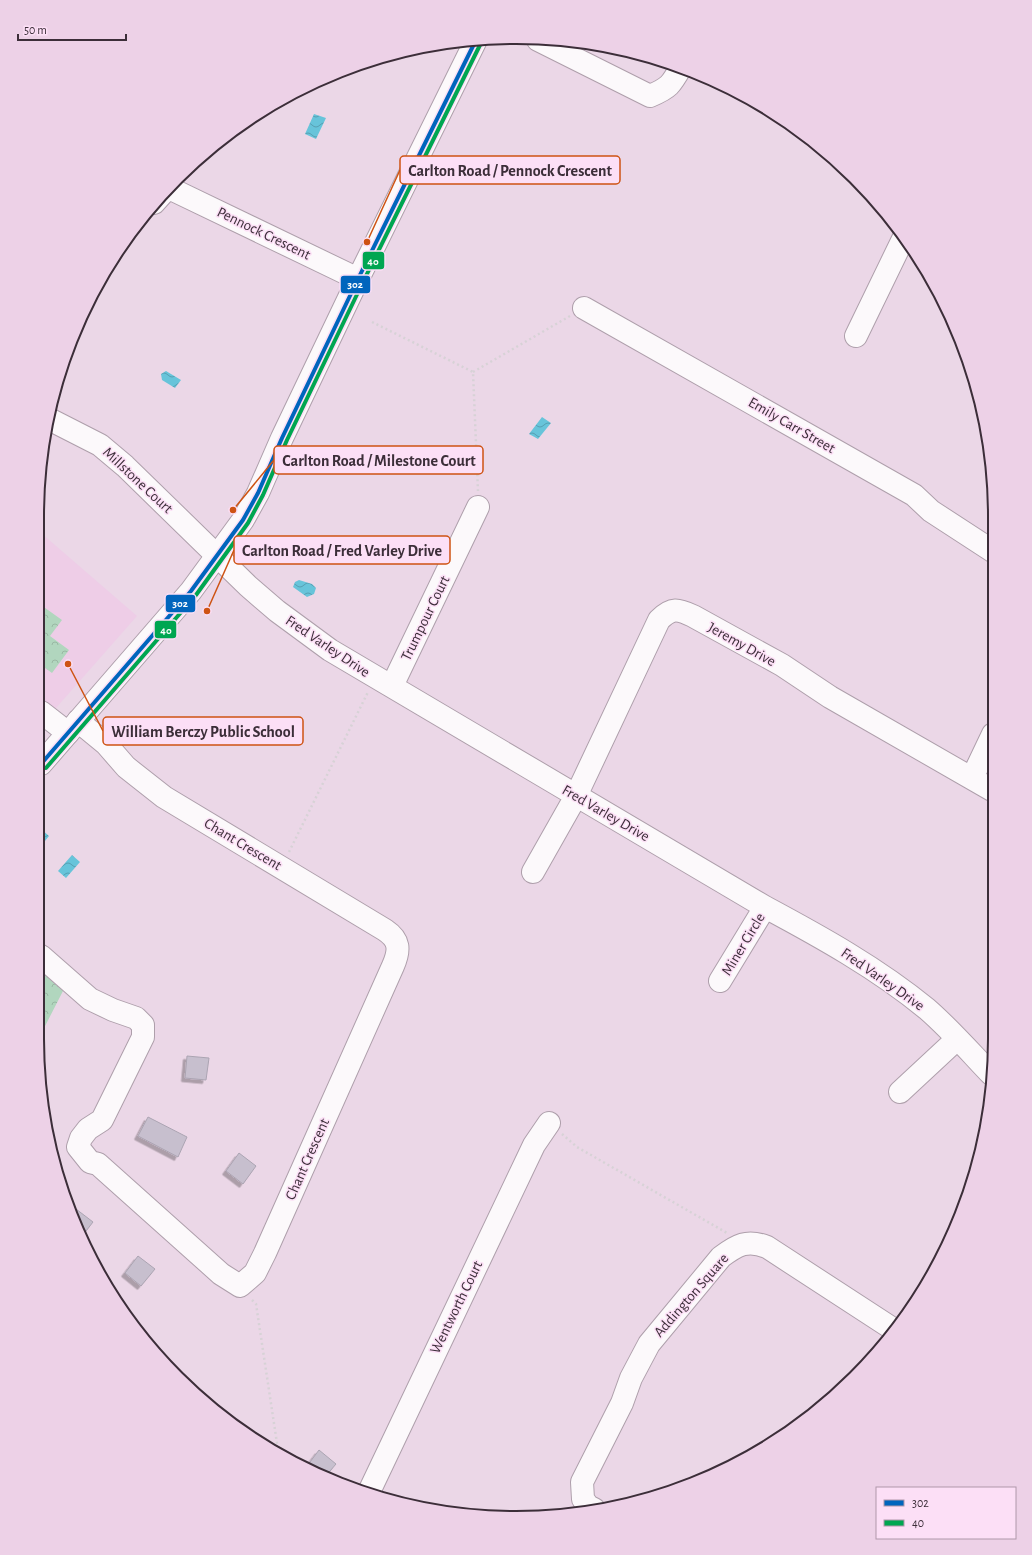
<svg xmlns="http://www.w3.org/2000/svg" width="1032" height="1555" viewBox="0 0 1032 1555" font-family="'Alegreya Sans',sans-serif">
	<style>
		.built { fill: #eecde7 }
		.park { fill: url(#park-crowns) }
		.water { fill: url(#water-waves) }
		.building { fill: #c7bfce; stroke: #aba4b2; filter: url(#shadow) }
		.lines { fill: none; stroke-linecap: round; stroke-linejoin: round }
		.minor-casing { stroke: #ae9fab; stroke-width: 24 }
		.major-casing { stroke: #ae9fab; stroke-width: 24 }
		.path { stroke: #d7d2d6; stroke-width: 2.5; stroke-dasharray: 2 3; stroke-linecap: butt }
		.minor { stroke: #fcf9fb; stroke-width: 22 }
		.major { stroke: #fcf9fb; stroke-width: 22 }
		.bus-1-casing { stroke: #fcdff6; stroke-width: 7 }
		.bus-2-casing { stroke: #fcdff6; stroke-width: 7 }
		.bus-1 { stroke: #0065bd; stroke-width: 4 }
		.bus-2 { stroke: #00a651; stroke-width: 4 }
		.labels { text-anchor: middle; stroke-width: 3; stroke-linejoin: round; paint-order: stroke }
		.street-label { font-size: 15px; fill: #3c2e39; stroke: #fcdff6 }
		.rim { fill: none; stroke: #3c2e39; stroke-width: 2 }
		.leader { fill: none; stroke: #ce5313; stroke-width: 1.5 }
		.callout-dot { fill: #ce5313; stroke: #fcdff6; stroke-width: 1.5 }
		.callout { fill: #fcdff6; stroke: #ce5313; stroke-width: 1.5 }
		.callout-label { font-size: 16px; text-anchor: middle; font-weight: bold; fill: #3c2e39 }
		.line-badge { stroke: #fcdff6; stroke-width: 1.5 }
		.badge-label { font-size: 11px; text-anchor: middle; font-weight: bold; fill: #fff }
	</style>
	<defs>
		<pattern id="park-crowns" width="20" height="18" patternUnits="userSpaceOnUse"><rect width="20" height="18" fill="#b1d6be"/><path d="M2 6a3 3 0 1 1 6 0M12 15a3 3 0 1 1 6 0" fill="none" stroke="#99b8a4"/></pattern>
		<pattern id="water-waves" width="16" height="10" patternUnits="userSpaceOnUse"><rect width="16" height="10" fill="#67c4da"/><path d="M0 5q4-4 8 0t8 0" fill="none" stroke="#56a0b2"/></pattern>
		<filter id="shadow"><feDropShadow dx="-3.5" dy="3.5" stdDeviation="0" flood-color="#0004"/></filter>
	</defs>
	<rect width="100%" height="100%" fill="#ebd7e7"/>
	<path class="built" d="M41 533 137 616 41 725Z"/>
	<path class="park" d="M41 605 62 620 50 636 69 650 52 673 41 665Z
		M41 971 63 991 41 1034Z"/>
	<path class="water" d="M314 114 326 118 316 139 305 134Z
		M166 371 181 380 175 388 162 380 161 374Z
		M542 417 551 423 538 439 529 434Z
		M299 580 312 584 316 588 314 594 307 597 293 587 295 582Z
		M41 829 49 836 41 846Z
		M72 855 80 862 66 878 58 871Z"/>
	<path class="building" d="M187 1056 209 1058 206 1080 185 1078Z
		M148 1117 187 1137 178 1157 138 1136Z
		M239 1153 256 1166 243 1184 226 1171Z
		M76 1209 93 1222 83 1235 73 1214Z
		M138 1256 155 1269 141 1286 125 1273Z
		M319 1450 336 1464 325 1477 307 1466Z"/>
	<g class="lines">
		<g class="minor-casing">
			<path id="minor" d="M538 40 650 96C669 88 671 85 681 67
				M169 188 358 279
				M154 203 163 193
				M584 308 914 495 931 511 994 552
				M856 336 904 237
				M49 419 100 445 125 466 248 586 277 611 330 650 765 907C821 937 877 968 927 1009 950 1029 970 1052 991 1074
				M392 686 478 507
				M41 712 68 733
				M972 778 993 734
				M533 872 576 796 659 620C672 607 678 609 693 616L782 665 830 697 992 790
				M41 956 90 999 113 1010 136 1018 143 1025V1037L102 1120 88 1129 81 1138 78 1147 90 1162 98 1164 221 1274 240 1286 255 1273 265 1253 393 966C400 950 400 940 385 930L164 797 126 767 106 744 78 721
				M720 981 765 907
				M900 1092 957 1039
				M368 1494 534 1145 549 1123
				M594 1509 588 1506 583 1499 582 1482 622 1403 631 1378 649 1344 721 1257C737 1245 747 1239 767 1247L893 1329"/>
		</g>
		<g class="major-casing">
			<path id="major" d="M41 764 191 591 243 520 258 493 282 438 358 279 476 40"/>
		</g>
		<path class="path" d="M372 322 473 372 478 491
			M473 372 570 316
			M289 852 368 692
			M562 1134 577 1147 727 1233
			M252 1300 256 1304 278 1450"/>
		<use href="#minor" class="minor"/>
		<use href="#major" class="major"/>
		<g class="bus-1-casing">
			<path id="bus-1" d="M41 764 191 591 243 520 258 493 282 438 358 279 476 40"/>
		</g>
		<g class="bus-2-casing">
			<path id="bus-2" d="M46 768 196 595 248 523 263 495 287 440 363 282 481 43"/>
		</g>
		<use href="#bus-1" class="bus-1"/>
		<use href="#bus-2" class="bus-2"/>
	</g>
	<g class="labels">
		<g class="street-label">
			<text transform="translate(264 233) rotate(26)" y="5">Pennock Crescent</text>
			<text transform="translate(792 425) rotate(30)" y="5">Emily Carr Street</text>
			<text transform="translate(138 480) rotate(43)" y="5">Millstone Court</text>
			<text transform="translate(425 618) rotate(-64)" y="5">Trumpour Court</text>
			<text transform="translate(742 644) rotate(29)" y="5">Jeremy Drive</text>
			<text transform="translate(328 646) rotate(34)" y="5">Fred Varley Drive</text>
			<text transform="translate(606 813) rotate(30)" y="5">Fred Varley Drive</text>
			<text transform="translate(243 844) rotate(31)" y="5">Chant Crescent</text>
			<text transform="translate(743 944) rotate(-59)" y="5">Miner Circle</text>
			<text transform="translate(883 979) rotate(35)" y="5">Fred Varley Drive</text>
			<text transform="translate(307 1159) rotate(-66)" y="5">Chant Crescent</text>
			<text transform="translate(691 1295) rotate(-49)" y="5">Addington Square</text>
			<text transform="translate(456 1307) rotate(-64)" y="5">Wentworth Court</text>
		</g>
	</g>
	<path d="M0 0H1032V1555H0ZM516 44H516A472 472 0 0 1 988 516V1039A472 472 0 0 1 516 1511H516A472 472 0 0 1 44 1039V516A472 472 0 0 1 516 44Z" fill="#edd1e7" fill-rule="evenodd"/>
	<path class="rim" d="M516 44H516A472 472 0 0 1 988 516V1039A472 472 0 0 1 516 1511H516A472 472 0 0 1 44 1039V516A472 472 0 0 1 516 44Z"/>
	<path class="leader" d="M367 242L400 170M233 510L274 460M207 611L234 550M68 664L103 731"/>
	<g class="callout-dot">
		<circle cx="367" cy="242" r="4"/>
		<circle cx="233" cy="510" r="4"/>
		<circle cx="207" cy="611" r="4"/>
		<circle cx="68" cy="664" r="4"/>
	</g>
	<g class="callout">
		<rect x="400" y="156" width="220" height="28" rx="4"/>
		<rect x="274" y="446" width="209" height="28" rx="4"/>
		<rect x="234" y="536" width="216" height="28" rx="4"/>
		<rect x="103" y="717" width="200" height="28" rx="4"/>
	</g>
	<g class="callout-label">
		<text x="510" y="176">Carlton Road / Pennock Crescent</text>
		<text x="379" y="466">Carlton Road / Milestone Court</text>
		<text x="342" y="556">Carlton Road / Fred Varley Drive</text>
		<text x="203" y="737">William Berczy Public School</text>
	</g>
	<g class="line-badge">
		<rect x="362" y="251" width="23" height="19" rx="4" fill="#00a651"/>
		<rect x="340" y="275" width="31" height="19" rx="4" fill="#0065bd"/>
		<rect x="165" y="594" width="31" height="19" rx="4" fill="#0065bd"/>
		<rect x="154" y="620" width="23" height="19" rx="4" fill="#00a651"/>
	</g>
	<g class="badge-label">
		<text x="373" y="265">40</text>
		<text x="355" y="288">302</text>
		<text x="180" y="607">302</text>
		<text x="166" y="634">40</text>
	</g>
	<rect x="876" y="1487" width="140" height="52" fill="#fcdff6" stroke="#af98aa"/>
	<rect x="884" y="1500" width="20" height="6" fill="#0065bd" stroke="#af98aa"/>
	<text x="912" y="1507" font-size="12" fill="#3c2e39">302</text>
	<rect x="884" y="1520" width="20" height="6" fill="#00a651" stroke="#af98aa"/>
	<text x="912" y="1527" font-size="12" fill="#3c2e39">40</text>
	<path d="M18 34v6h108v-6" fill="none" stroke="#3c2e39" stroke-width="2"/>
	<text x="24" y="34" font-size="12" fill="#3c2e39" stroke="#fcdff6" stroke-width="3" paint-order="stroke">50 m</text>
</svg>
